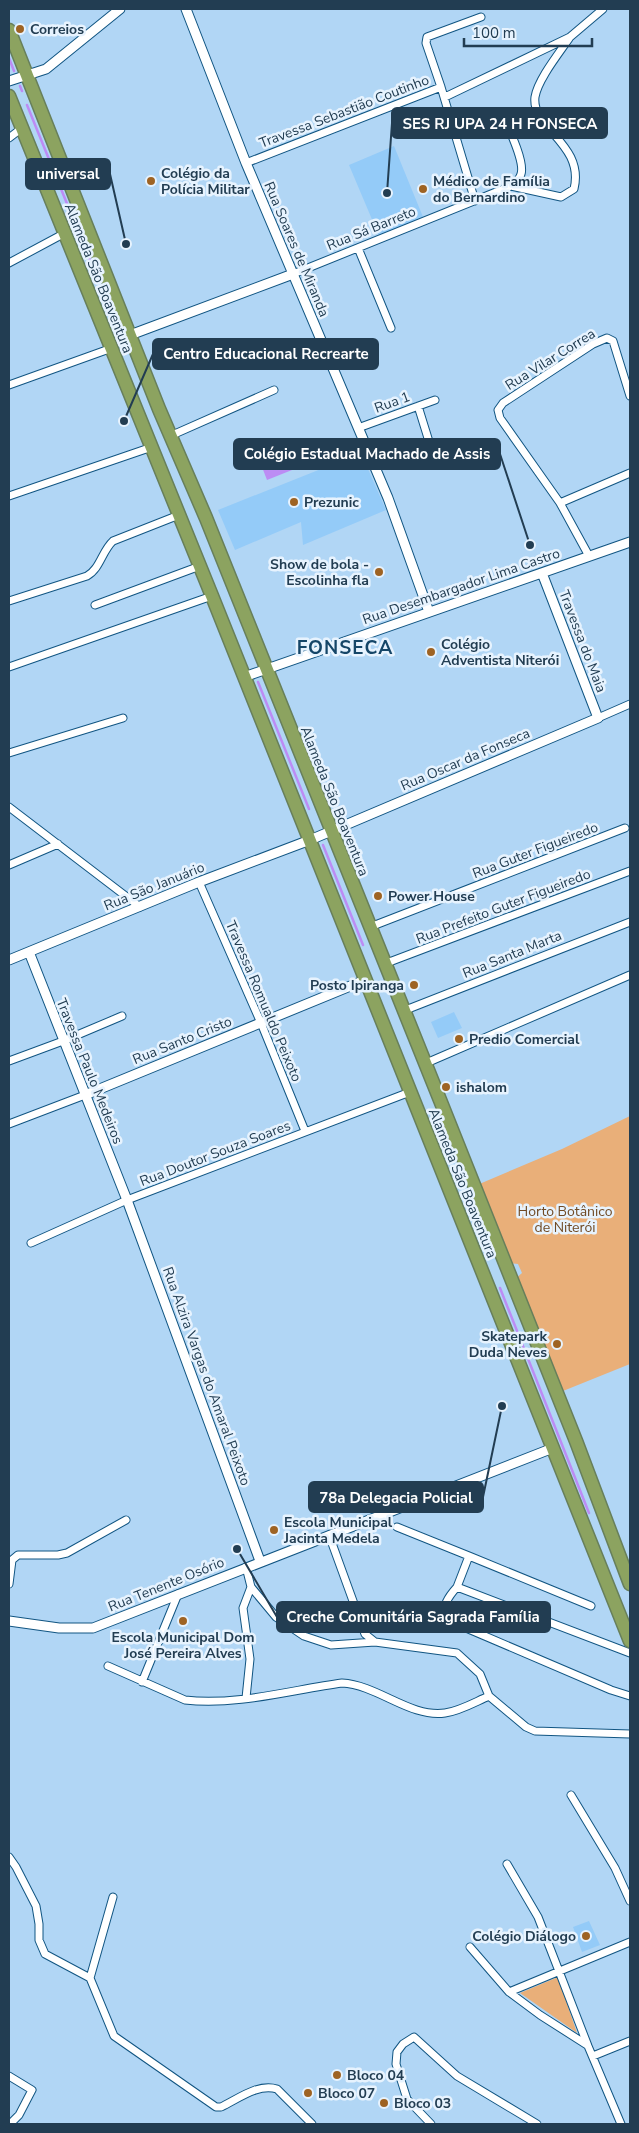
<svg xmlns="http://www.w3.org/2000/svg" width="639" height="2133" viewBox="0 0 639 2133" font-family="'Nunito Sans',sans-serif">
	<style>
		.built { fill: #94cbf8 }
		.green { fill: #e9af79 }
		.water { fill: #bc8cf4 }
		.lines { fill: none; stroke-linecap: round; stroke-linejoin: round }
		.stream { stroke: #bc8cf4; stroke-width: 2.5 }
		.street-casing { stroke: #115582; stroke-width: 9 }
		.secondary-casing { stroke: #115582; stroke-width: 11 }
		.highway-casing { stroke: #677f5b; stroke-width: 15 }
		.street { stroke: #fff; stroke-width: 7 }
		.secondary { stroke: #fff; stroke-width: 9 }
		.highway { stroke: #8ca360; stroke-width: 12 }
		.poi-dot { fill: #9e6323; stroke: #e7f3fe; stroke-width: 2 }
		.labels { text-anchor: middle; stroke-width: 5; stroke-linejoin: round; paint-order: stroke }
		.poi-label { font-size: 14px; font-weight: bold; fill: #223d52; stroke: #e7f3fe; text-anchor: start }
		.street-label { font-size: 14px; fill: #223d52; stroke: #e7f3fe }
		.park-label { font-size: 14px; fill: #704a24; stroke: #e7f3fe }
		.district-label { font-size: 19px; font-weight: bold; letter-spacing: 1px; fill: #154668; stroke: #e7f3fe }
		.leader { fill: none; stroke: #223d52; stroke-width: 2 }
		.callout-dot { fill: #223d52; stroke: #e7f3fe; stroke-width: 2 }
		.callout { fill: #223d52; stroke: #223d52; stroke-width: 2 }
		.callout-label { font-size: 15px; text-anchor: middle; font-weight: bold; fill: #fff }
	</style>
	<rect width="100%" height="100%" fill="#b1d6f5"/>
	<path class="built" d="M394 146 423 217 379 236 349 165Z
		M361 453 386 510 303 545 301 522 235 550 218 510Z
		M454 1012 462 1028 438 1038 431 1022Z
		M589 1921 600 1945 582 1952 573 1927Z"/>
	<path class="green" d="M630 1116V1364L563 1391 515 1279 522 1273 518 1264 509 1263 477 1185 562 1149Z
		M558 1977 577 2033 520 1993Z"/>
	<path class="water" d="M292 455 297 468 267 480 262 467Z"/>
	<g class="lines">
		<path class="stream" d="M9 58 14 71
			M20 86 22 91
			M27 105 74 221
			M82 241 91 263
			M258 682 309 809
			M323 845 363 945
			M500 1288 589 1513"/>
		<g class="street-casing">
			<path id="street" d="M441 87 426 43 427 37 481 17
				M445 97 570 37 603 9
				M512 133 544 121
				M9 138 22 128
				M246 163 441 87 475 201
				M511 186 561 197 574 189C585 144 531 128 535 97 538 79 560 52 570 37
				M358 248 391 328
				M9 263 65 233
				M293 274 511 186C515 183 520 179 521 174 525 162 509 129 504 118
				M9 385 112 348
				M418 406 436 464
				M358 428 435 400
				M170 436 274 390
				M9 496 152 447
				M560 503 630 473
				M589 556 560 503 500 418 498 410 503 403 593 344 607 338 613 341 630 396
				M9 601 87 576C100 569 102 551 113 541L179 515
				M95 605 200 566
				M9 667 212 596
				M598 718 630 704
				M9 753 123 718
				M9 807 140 907
				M9 865 58 844
				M199 882 261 1023 305 1131
				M370 927 625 828
				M384 964 630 871
				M403 1011 630 922
				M9 1061 63 1041 122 1016
				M424 1064 630 975
				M9 1124 85 1095
				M31 1243 127 1200 410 1092
				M397 1527 469 1556
				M329 1535 365 1634 375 1642 457 1653 480 1674 489 1696
				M246 1567 251 1587 276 1617 304 1636 331 1645 375 1642
				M9 1584 12 1560 18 1555H58L67 1553 126 1520
				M457 1587 469 1556 591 1606
				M630 1653 457 1587C448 1597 442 1606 445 1619L611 1690 630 1696
				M108 1666 185 1700C236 1706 291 1690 342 1683 378 1685 410 1718 445 1713 460 1711 475 1702 489 1696L526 1727 535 1731 630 1734
				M142 1682 178 1594
				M246 1698 250 1659 243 1608 251 1587
				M571 1795 615 1868 630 1901
				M9 1857 16 1867 36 1906 39 1924V1940L45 1954 90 1978 114 2036 216 2107H221C238 2099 258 2083 277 2089L312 2124
				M507 1864 538 1917 588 2046 621 2124
				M470 1947 509 1992 540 2015 587 2045
				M90 1978 113 1897
				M509 1992 630 1942
				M593 2056 630 2041
				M9 2076 32 2090 19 2115 10 2124
				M431 2124 407 2099 396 2064 397 2052 403 2044 414 2037 457 2076 537 2124"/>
		</g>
		<g class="secondary-casing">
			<path id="secondary" d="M186 9 246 163 388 498 429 612
				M9 81 46 69 120 9
				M130 335 293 274
				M244 677 630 542
				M29 952 127 1200 260 1561
				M9 960 199 882 310 840 598 718 542 573
				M85 1095 365 980
				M9 1621 59 1628H93L553 1448"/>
		</g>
		<g class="highway-casing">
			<path id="highway" d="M9 30 159 409 206 518 440 1100 576 1441 630 1584
				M9 96 212 596 630 1641"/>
		</g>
		<use href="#street" class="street"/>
		<use href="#secondary" class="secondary"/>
		<use href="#highway" class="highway"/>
	</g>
	<g class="poi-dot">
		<circle cx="20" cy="29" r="5"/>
		<circle cx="151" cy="181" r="5"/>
		<circle cx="423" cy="189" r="5"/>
		<circle cx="294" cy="502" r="5"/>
		<circle cx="379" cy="572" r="5"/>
		<circle cx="431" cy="652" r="5"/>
		<circle cx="378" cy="896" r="5"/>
		<circle cx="414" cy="985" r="5"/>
		<circle cx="459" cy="1039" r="5"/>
		<circle cx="446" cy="1087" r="5"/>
		<circle cx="557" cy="1344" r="5"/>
		<circle cx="274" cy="1530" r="5"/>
		<circle cx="183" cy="1621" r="5"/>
		<circle cx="586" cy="1936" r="5"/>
		<circle cx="337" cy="2075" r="5"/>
		<circle cx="308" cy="2093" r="5"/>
		<circle cx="384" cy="2103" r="5"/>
	</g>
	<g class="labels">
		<g class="poi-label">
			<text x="30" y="34">Correios</text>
			<text x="161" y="178">Colégio da<tspan x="161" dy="16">Polícia Militar</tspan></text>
			<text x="433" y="186">Médico de Família<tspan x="433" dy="16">do Bernardino</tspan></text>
			<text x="304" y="507">Prezunic</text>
			<text x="369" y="569" text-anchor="end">Show de bola -<tspan x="369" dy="16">Escolinha fla</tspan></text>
			<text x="441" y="649">Colégio<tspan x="441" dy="16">Adventista Niterói</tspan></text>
			<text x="388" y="901">Power House</text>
			<text x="404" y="990" text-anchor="end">Posto Ipiranga</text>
			<text x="469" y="1044">Predio Comercial</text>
			<text x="456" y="1092">ishalom</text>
			<text x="547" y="1341" text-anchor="end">Skatepark<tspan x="547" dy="16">Duda Neves</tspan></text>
			<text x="284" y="1527">Escola Municipal<tspan x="284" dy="16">Jacinta Medela</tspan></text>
			<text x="183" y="1642" text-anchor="middle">Escola Municipal Dom<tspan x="183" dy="16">José Pereira Alves</tspan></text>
			<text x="576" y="1941" text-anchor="end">Colégio Diálogo</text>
			<text x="347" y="2080">Bloco 04</text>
			<text x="318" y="2098">Bloco 07</text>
			<text x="394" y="2108">Bloco 03</text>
		</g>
		<g class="street-label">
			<text transform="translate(344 111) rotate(-21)" y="5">Travessa Sebastião Coutinho</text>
			<text transform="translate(371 228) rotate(-22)" y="5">Rua Sá Barreto</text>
			<text transform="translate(297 249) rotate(67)" y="5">Rua Soares de Miranda</text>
			<text transform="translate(99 278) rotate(68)" y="5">Alameda São Boaventura</text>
			<text transform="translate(550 359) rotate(-32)" y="5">Rua Vilar Correa</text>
			<text transform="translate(392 402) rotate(-20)" y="5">Rua 1</text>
			<text transform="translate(461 586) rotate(-19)" y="5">Rua Desembargador Lima Castro</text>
			<text transform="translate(583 641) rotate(69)" y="5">Travessa do Maia</text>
			<text transform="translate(465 759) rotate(-23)" y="5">Rua Oscar da Fonseca</text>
			<text transform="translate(335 801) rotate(68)" y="5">Alameda São Boaventura</text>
			<text transform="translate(535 850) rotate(-21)" y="5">Rua Guter Figueiredo</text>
			<text transform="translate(154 886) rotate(-22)" y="5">Rua São Januário</text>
			<text transform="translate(503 906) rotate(-21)" y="5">Rua Prefeito Guter Figueiredo</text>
			<text transform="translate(512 954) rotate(-22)" y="5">Rua Santa Marta</text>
			<text transform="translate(264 1001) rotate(67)" y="5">Travessa Romualdo Peixoto</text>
			<text transform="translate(182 1040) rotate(-22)" y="5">Rua Santo Cristo</text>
			<text transform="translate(90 1071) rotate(68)" y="5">Travessa Paulo Medeiros</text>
			<text transform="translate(215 1153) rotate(-21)" y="5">Rua Doutor Souza Soares</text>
			<text transform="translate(463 1183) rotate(68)" y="5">Alameda São Boaventura</text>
			<text transform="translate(207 1376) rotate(70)" y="5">Rua Alzira Vargas do Amaral Peixoto</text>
			<text transform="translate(166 1584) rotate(-22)" y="5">Rua Tenente Osório</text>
		</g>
		<g class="park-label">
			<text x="565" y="1216">Horto Botânico<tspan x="565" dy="16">de Niterói</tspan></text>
		</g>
		<g class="district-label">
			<text x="345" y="654">FONSECA</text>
		</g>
	</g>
	<path class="leader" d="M387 193L392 123M126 244L110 174M124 421L153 354M530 545L500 454M502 1406L483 1497M237 1549L277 1617"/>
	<g class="callout-dot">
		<circle cx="387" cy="193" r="5"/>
		<circle cx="126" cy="244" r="5"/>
		<circle cx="124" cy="421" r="5"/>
		<circle cx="530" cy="545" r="5"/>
		<circle cx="502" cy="1406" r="5"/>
		<circle cx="237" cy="1549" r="5"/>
	</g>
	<g class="callout">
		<rect x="392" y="108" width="215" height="30" rx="5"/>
		<rect x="26" y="159" width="84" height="30" rx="5"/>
		<rect x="153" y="339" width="225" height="30" rx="5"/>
		<rect x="234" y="439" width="266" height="30" rx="5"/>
		<rect x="309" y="1482" width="174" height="30" rx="5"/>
		<rect x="277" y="1602" width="273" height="30" rx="5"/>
	</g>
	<g class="callout-label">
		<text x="500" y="129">SES RJ UPA 24 H FONSECA</text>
		<text x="68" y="179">universal</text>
		<text x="266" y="359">Centro Educacional Recrearte</text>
		<text x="367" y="459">Colégio Estadual Machado de Assis</text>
		<text x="396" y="1503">78a Delegacia Policial</text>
		<text x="413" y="1622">Creche Comunitária Sagrada Família</text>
	</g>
	<rect width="639" height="2133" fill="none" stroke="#223d52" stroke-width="20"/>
	<path d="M464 38v8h128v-8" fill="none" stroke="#223d52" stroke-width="2.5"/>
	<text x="472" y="38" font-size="15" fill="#223d52" stroke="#e7f3fe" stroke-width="4" paint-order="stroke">100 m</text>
</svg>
